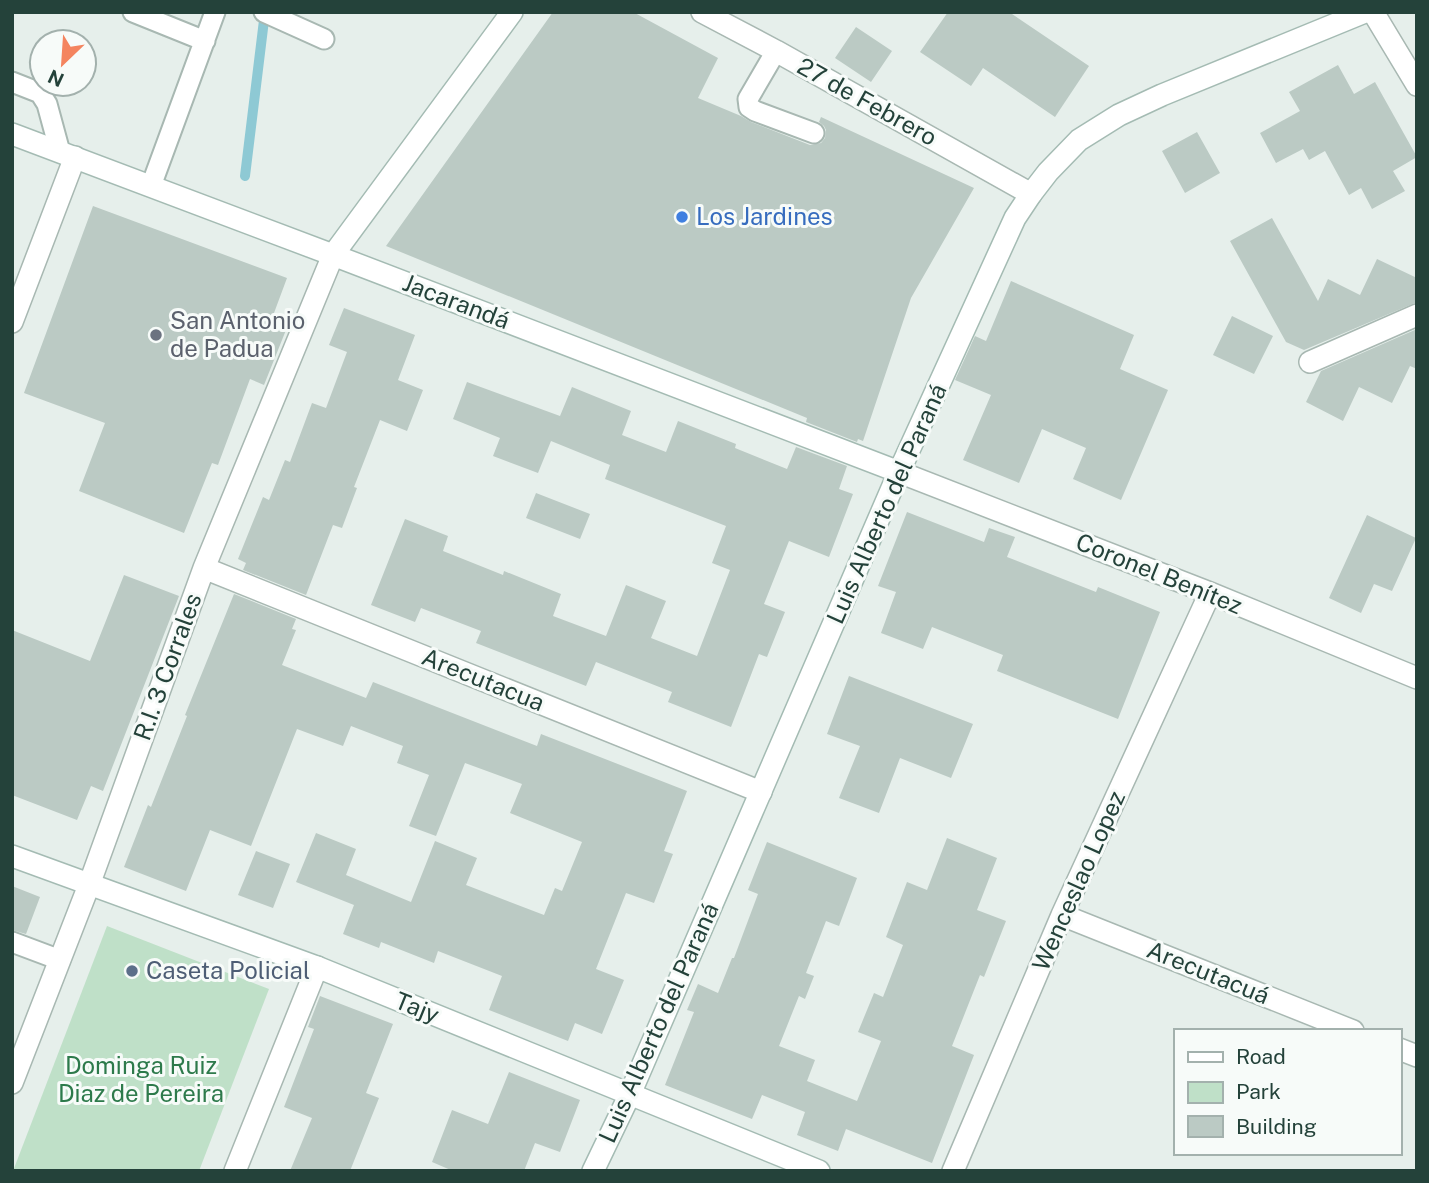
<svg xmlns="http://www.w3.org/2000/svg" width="1429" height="1183" viewBox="0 0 1429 1183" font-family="'Public Sans',sans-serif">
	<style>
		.green { fill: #bfe0c8 }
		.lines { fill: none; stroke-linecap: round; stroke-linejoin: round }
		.stream { stroke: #8ec9d4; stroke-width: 10 }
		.building { fill: #bbcac4 }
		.lane-casing { stroke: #a8b8b2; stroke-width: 23 }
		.street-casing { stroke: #a8b8b2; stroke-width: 24 }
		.secondary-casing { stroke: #a4bbb3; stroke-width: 24 }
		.lane { stroke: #fff; stroke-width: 19 }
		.street { stroke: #fff; stroke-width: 21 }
		.secondary { stroke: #fff; stroke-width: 21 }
		.shop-dot { fill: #3f7fe0; stroke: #f7fbf9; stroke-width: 2.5 }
		.worship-dot { fill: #6b7280; stroke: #f7fbf9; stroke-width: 2.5 }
		.service-dot { fill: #5c6f8a; stroke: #f7fbf9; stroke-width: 2.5 }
		.labels { text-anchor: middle; stroke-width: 6; stroke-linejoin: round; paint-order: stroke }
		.street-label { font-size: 24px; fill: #24423a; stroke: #f7fbf9 }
		.shop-label { font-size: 24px; fill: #366cbe; stroke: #f7fbf9; text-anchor: start }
		.worship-label { font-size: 24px; fill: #5b616d; stroke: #f7fbf9; text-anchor: start }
		.service-label { font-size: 24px; fill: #4e5e75; stroke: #f7fbf9; text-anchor: start }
		.park-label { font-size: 24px; fill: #2d7a4b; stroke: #f7fbf9 }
	</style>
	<rect width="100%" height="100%" fill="#e6efeb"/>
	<path class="green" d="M107 926 269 989 199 1171H13Z"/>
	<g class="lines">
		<path class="stream" d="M245 176 265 12"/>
	</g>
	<path class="building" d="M553 12H633L718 58 698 98 741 116 751 122 810 145 821 143 825 138 826 130 824 126 819 122 821 117 974 188 911 298 863 441 858 439 857 442 806 422 807 418 386 246Z
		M948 12H1009L1089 66 1055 117 983 68 971 86 920 52Z
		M856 27 892 51 871 82 835 58Z
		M1338 65 1354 94 1375 82 1417 157 1393 171 1405 191 1372 209 1361 188 1349 195 1325 151 1309 160 1303 149 1276 163 1260 133 1300 111 1289 92Z
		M1197 132 1220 173 1185 193 1162 151Z
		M93 206 287 278 274 313 290 320 264 385 250 379 218 465 212 463 184 533 79 491 105 423 24 393Z
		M1272 218 1318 301 1328 279 1360 295 1377 259 1417 278V302L1304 350 1286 342 1230 241Z
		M1011 281 1134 335 1120 369 1168 390 1121 500 1073 479 1086 448 1042 429 1019 483 963 460 991 395 955 380 975 336 986 341Z
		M344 308 415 335 398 380 423 390 407 431 380 420 354 487 357 488 342 528 333 525 306 595 243 570 246 563 238 559 263 497 269 500 285 460 290 462 312 403 326 408 347 352 329 345Z
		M1232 316 1273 336 1254 374 1213 355Z
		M1417 329V369L1410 366 1392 403 1359 387 1343 421 1306 402 1321 371Z
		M467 382 560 416 572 387 631 411 622 435 666 452 678 421 736 444 735 448 787 469 796 447 847 466 839 489 853 494 829 557 789 541 764 604 785 612 767 657 759 654 731 727 668 702 672 692 596 662 586 686 476 643 481 631 421 608 415 622 371 605 405 519 448 536 443 551 503 575 504 571 561 594 553 616 606 636 626 585 666 601 651 638 697 656 730 570 712 563 726 526 605 479 610 465 551 441 538 473 493 456 500 438 453 419Z
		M536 493 590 514 580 539 526 518Z
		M907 512 984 542 989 528 1015 537 1007 557 1096 592 1098 587 1160 612 1118 719 997 671 1003 655 932 627 923 649 881 633 896 592 878 586Z
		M1367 515 1416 538 1392 591 1374 584 1361 613 1329 598Z
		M124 575 179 596 103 791 91 786 77 820 12 795V630L90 661Z
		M234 594 296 619 292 629 296 630 282 665 366 698 373 682 537 746 541 734 687 791 664 851 673 854 654 903 626 893 596 969 624 980 602 1034 575 1023 568 1041 489 1010 502 976 438 951 434 963 381 942 379 948 343 934 354 905 296 882 316 833 356 849 346 875 411 902 435 841 477 858 466 885 544 915 555 888 562 891 582 842 510 813 522 784 465 763 436 836 409 826 429 775 397 763 403 746 351 726 343 746 297 729 251 846 210 830 186 891 124 867 148 805 151 807 187 716 185 715Z
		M849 676 973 724 951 778 900 758 879 813 839 798 860 746 827 734Z
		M947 838 997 858 977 910 1006 921 984 977 980 975 952 1046 974 1055 932 1163 846 1129 838 1151 797 1135 805 1112 762 1095 752 1119 665 1085 694 1012 687 1010 698 984 718 993 732 958H734L758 894 748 890 767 842 857 878 839 926 826 921 806 973 814 976 805 999 799 996 779 1046 815 1060 807 1081 857 1101 881 1041 858 1032 874 993 883 997 903 945 886 937 907 882 927 890Z
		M256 851 290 864 273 908 238 895Z
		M12 886 40 897 26 934 12 930Z
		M320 996 393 1024 366 1093 379 1098 350 1171H290L312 1118 284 1107 314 1029 308 1027Z
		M509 1072 580 1100 560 1152 535 1143 524 1171H453L432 1162 452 1110 488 1124Z"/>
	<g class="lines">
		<g class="lane-casing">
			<path id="lane" d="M133 12 205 41
				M264 12 324 39
				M776 51 748 99 749 107 755 111 814 133
				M12 82 40 93 47 104 60 152
				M151 186 215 12
				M12 942 60 960"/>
		</g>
		<g class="street-casing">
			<path id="street" d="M702 12 776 51 1031 194
				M1373 12 1417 85
				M12 322 75 157
				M1310 362 1417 315
				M899 472 1210 593 1417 678
				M204 568 761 792
				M1062 915 1353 1031
				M1399 1049 1417 1056
				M12 1083 89 885 204 568 333 255
				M235 1171 317 967
				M953 1171 1062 915 1210 593"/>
		</g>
		<g class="secondary-casing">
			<path id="secondary" d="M12 134 333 255 899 472
				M333 255 512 12
				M12 856 317 967 819 1171
				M593 1171 630 1094 899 472 1015 218 1031 194 1048 172 1079 140 1119 115 1162 95 1365 12"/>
		</g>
		<use href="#lane" class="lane"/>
		<use href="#street" class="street"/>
		<use href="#secondary" class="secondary"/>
	</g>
	<circle class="shop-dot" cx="682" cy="217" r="7"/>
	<circle class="worship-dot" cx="156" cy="335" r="7"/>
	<circle class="service-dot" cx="132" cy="971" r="7"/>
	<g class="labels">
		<g class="street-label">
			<text transform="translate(867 102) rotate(29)" y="8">27 de Febrero</text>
			<text transform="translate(456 302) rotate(21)" y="8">Jacarandá</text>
			<text transform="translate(887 504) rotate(-66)" y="8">Luis Alberto del Paraná</text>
			<text transform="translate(1159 574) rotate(22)" y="8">Coronel Benítez</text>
			<text transform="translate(168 667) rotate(-70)" y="8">R.I. 3 Corrales</text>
			<text transform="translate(483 680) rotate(22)" y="8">Arecutacua</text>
			<text transform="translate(1079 881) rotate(-66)" y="8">Wenceslao Lopez</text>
			<text transform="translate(1208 973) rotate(22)" y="8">Arecutacuá</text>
			<text transform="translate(417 1008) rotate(22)" y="8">Tajy</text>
			<text transform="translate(659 1023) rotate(-66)" y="8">Luis Alberto del Paraná</text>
		</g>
		<g class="shop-label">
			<text x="696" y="225">Los Jardines</text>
		</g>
		<g class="worship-label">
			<text x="170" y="329">San Antonio<tspan x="170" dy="28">de Padua</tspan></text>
		</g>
		<g class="service-label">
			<text x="146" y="979">Caseta Policial</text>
		</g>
		<g class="park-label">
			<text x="141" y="1074">Dominga Ruiz<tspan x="141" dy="28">Diaz de Pereira</tspan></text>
		</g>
	</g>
	<rect width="1429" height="1183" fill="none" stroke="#24423a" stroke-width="28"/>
	<rect x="1174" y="1029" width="228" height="126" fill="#f7fbf9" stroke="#a3b1ad" stroke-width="2"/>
	<rect x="1188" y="1052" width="35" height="10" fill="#ffffff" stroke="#a3b1ad" stroke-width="2"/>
	<text x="1236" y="1064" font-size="21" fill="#24423a">Road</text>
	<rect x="1188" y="1082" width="35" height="21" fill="#bfe0c8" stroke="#a3b1ad" stroke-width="2"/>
	<text x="1236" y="1099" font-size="21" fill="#24423a">Park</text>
	<rect x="1188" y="1116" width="35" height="21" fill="#bbcac4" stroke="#a3b1ad" stroke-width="2"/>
	<text x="1236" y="1134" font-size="21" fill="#24423a">Building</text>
	<g transform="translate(63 63) rotate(205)"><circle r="33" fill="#f7fbf9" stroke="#a3b1ad" stroke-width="2"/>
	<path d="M0-5L12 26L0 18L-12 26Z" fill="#f4845f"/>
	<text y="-10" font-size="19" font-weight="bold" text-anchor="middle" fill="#24423a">N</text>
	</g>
</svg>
